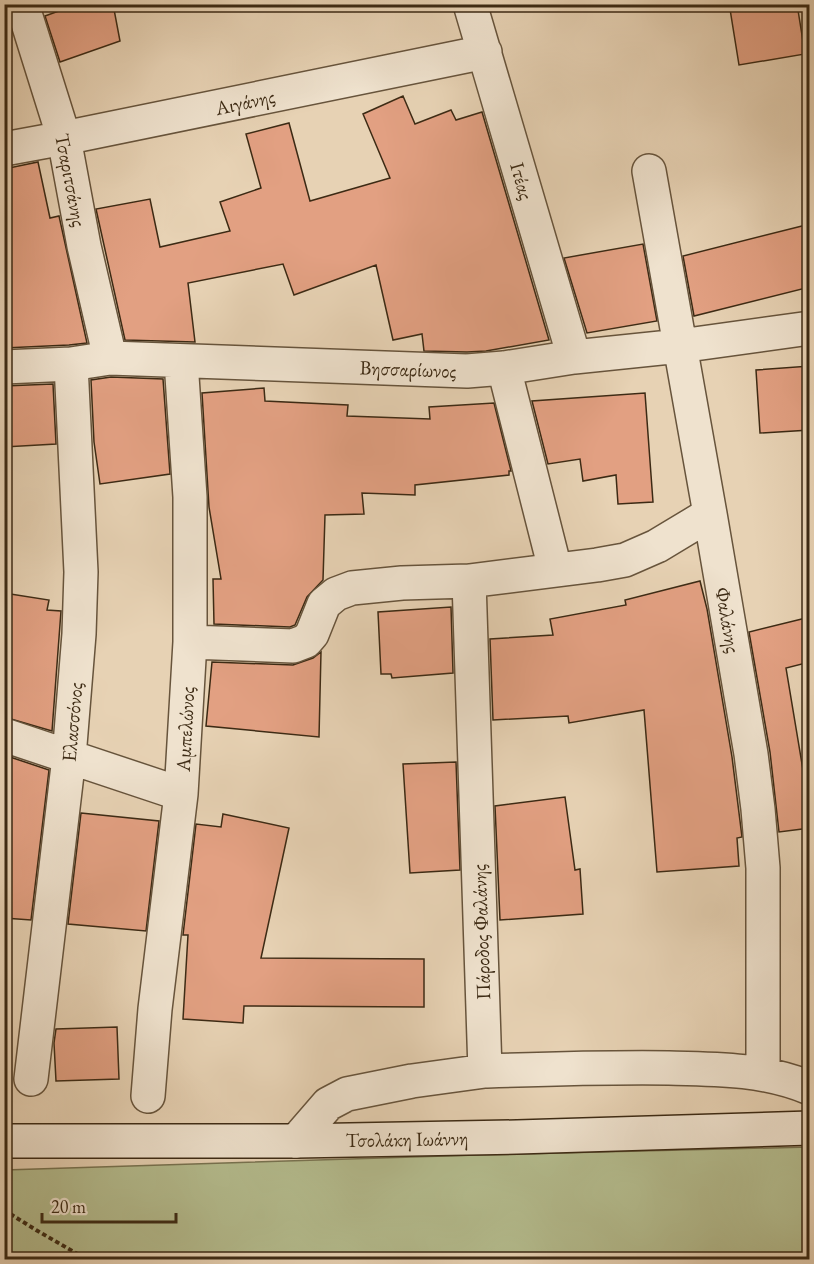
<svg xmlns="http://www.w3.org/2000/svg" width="814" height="1264" viewBox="0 0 814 1264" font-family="'EB Garamond',serif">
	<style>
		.green { fill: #b4bc8e; stroke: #787351; stroke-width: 1.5 }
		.building { fill: #e2a082; stroke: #3c2a14; stroke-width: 1.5 }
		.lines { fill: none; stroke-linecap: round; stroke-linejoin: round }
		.street-casing { stroke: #67543c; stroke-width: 36 }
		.secondary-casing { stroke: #3c2a14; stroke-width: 36 }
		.path { stroke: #3c2a14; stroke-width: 4; stroke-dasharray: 4.5 3; stroke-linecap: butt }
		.street { stroke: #efe2ce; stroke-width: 33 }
		.secondary { stroke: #efe2ce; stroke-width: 33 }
		.labels { text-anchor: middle; stroke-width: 4.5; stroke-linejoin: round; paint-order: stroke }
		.street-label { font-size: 20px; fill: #3c2a14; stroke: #efe2ce }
	</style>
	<rect width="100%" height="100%" fill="#e7d2b4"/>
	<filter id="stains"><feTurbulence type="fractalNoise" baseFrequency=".00333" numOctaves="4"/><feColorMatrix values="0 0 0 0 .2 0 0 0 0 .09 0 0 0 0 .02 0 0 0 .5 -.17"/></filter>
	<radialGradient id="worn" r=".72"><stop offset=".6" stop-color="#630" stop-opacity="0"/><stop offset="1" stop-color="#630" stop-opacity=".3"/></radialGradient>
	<path class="green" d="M809 1147V1259H5V1170L477 1155Z"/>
	<path class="building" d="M78 4H113L120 41 60 62 45 16Z
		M757 4H797L805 54 739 65 730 9Z
		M403 96 415 124 451 110 456 120 482 112 549 340 486 351 467 352 424 351 422 334 393 340 376 265 294 295 283 264 188 283 195 342 125 340 96 209 150 199 160 247 230 231 220 202 261 188 246 134 289 123 310 201 390 178 363 114Z
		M38 162 50 218 59 216 87 343 69 345 4 348V169Z
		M810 224V287L694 316 683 256Z
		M643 244 657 321 587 333 564 258Z
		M810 366V430L760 433 756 370Z
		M111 377 163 379 170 474 100 484 94 442 91 380Z
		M53 384 56 444 4 447V386Z
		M264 388 265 401 348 405 347 416 430 419 429 407 494 403 511 471H509V475L415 485V495L362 493 364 514 325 515 323 580 307 597 295 625 290 627 214 624 213 579H221L209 507 202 393Z
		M645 393 653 502 618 504 616 475 583 481 580 459 548 464 532 401Z
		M700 581 707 609 732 757 742 837 737 838 739 866 657 872 644 710 569 723 568 716 493 720 490 639 553 635 550 619 626 605 625 600Z
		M4 593 49 600 47 610 61 611 52 731 4 717Z
		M451 607 453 673 392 678 391 674H381L378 612Z
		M810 617V662L786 668 804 776 810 775V828L779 832 770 752 749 632Z
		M321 652 319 737 206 726 212 662 293 665 313 658Z
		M4 755 49 770 31 920 4 918Z
		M456 762 460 870 410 873 403 764Z
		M565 797 575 870 580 869 583 914 500 920 495 806Z
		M81 813 159 821 146 931 68 924Z
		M223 814 289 828 261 958 424 959V1007L244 1006 243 1023 183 1019 188 935H183L196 824 221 827Z
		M117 1027 119 1079 56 1081 54 1043 56 1029Z"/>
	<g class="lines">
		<g class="street-casing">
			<path id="street" d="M22 4 64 138 84 246 110 358
				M470 4 574 357
				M4 149 64 138 485 52
				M649 171 710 514 751 754 758 809 763 868V1073
				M4 367 71 364 110 358 467 371 504 368 574 357 680 346 810 328
				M504 368 555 569
				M190 642 293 646 306 641 312 634 324 604 336 594 352 588 402 583 469 581 597 565 625 560 657 546 710 514
				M4 735 181 794
				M485 1071C547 1069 608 1067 669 1068 718 1069 764 1069 810 1088
				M31 1079 69 757 79 634 81 572 71 364
				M148 1096 155 1009 181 794 190 642V497L181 361
				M296 1141 328 1104 347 1094 412 1081 485 1071 469 581"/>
		</g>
		<g class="secondary-casing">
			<path id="secondary" d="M4 1141H296L517 1137 810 1128"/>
		</g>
		<path class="path" d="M4 1210 36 1230 88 1260"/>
		<use href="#street" class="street"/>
		<use href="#secondary" class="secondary"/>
	</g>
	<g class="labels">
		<g class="street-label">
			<text transform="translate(245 102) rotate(-12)" y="7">Αιγάνης</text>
			<text transform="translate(71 180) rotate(79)" y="7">Τσαριτσάνης</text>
			<text transform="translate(522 181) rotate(74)" y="7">Ιτέας</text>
			<text transform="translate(408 369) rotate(2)" y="7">Βησσαρίωνος</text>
			<text transform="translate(728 620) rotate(80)" y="7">Φαλάνης</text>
			<text transform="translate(72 722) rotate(-85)" y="7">Ελασσόνος</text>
			<text transform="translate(185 729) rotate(-87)" y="7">Αμπελώνος</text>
			<text transform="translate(481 932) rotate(-92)" y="7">Πάροδος Φαλάνης</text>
			<text transform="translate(407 1139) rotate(-1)" y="7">Τσολάκη Ιωάννη</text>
		</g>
	</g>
	<rect width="814" height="1264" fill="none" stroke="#e7d2b4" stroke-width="24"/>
	<rect x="6" y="6" width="802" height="1252" fill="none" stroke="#3c2a14" stroke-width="3"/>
	<rect x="12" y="12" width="790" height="1240" fill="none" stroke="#3c2a14" stroke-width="1.5"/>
	<path d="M42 1213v9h134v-9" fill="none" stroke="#3c2a14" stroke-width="3"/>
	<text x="51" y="1213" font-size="18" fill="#3c2a14" stroke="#efe2ce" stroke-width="4.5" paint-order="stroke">20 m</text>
	<rect width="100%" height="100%" filter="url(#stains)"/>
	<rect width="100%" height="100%" fill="url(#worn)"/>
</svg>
